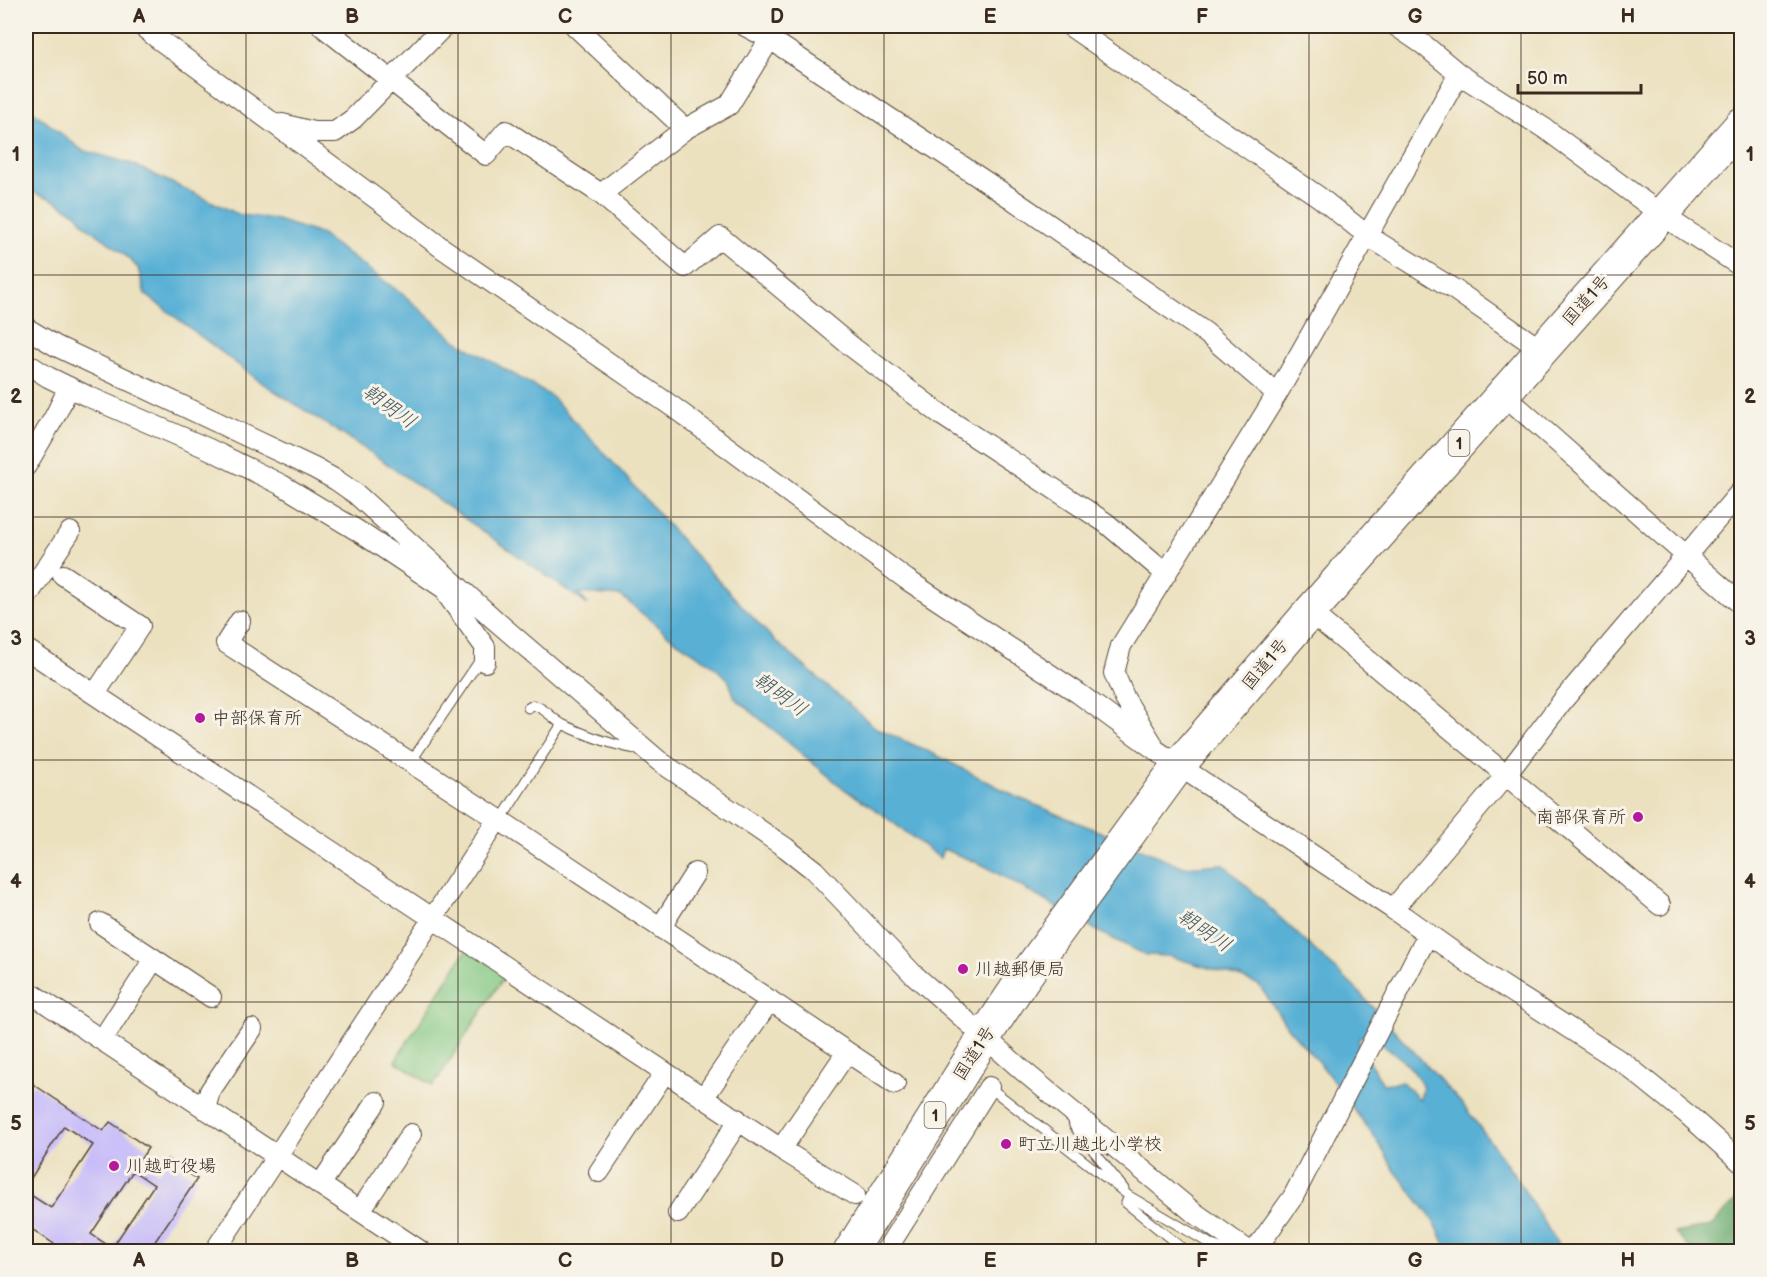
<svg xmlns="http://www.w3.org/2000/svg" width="1767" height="1277" viewBox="0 0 1767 1277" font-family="'Balsamiq Sans','Klee One',sans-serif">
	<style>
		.green { fill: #83c883; stroke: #5f7950; stroke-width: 1.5 }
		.forest { fill: #6aac71; stroke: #526b48; stroke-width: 1.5 }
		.water { fill: #58b0d5; stroke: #4a6d7a; stroke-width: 1.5; fill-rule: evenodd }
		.building { fill: #c2b6fb; fill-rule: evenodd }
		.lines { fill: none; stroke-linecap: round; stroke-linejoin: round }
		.service-casing { stroke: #564536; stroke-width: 11 }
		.minor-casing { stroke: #564536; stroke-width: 22 }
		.trunk-casing { stroke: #564536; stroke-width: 35 }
		.service { stroke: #fff; stroke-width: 9 }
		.minor { stroke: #fff; stroke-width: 20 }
		.trunk { stroke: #fff; stroke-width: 33 }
		.grid { fill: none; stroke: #3b2a1e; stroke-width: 1.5; stroke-opacity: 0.55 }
		.poi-dot { fill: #b5179e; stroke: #f7f3e8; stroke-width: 2 }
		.labels { text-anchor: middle; stroke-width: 6; stroke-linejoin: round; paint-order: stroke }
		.shield { fill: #f7f3e8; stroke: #73665b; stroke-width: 1.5 }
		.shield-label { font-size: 16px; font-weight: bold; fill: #3b2a1e }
		.street-label { font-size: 18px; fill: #3b2a1e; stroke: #f7f3e8 }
		.poi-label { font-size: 18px; fill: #3b2a1e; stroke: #f7f3e8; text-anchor: start }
		.water-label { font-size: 20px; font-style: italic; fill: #45595e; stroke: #f7f3e8 }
		.neatline { fill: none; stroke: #3b2a1e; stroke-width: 2 }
		.grid-label { font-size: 20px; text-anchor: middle; font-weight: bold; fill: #3b2a1e }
	</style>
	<rect width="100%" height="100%" fill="#f7f3e8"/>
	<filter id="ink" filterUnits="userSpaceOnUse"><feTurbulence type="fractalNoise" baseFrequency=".0167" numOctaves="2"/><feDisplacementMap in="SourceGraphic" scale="12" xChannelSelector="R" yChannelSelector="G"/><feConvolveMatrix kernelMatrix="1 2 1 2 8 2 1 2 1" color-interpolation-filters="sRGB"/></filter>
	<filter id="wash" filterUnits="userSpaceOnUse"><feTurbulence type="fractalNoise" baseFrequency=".008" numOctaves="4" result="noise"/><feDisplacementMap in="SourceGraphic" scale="24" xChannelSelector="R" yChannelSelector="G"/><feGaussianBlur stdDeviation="1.35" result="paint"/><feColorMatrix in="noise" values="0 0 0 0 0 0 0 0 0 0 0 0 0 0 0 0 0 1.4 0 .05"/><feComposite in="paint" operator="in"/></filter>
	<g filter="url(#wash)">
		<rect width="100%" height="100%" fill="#ece1bf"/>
		<path class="green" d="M467 949 506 974 433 1086 395 1061Z"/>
		<path class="forest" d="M1741 1195V1251H1692L1675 1233 1711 1226Z"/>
		<path class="water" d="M26 106 82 150 132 164 240 215 274 219 320 234 405 296 455 340 551 396 618 468 689 549 774 640 876 728 934 754 1019 798 1184 867 1223 864 1356 989 1464 1106 1514 1174 1562 1251H1448L1434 1221 1395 1171 1378 1142 1322 1066 1288 1028 1259 985 1239 977 1169 956 1146 955 1103 934 983 865 943 849 940 858 875 809 844 789 735 698 728 679 710 663 673 639 621 596 578 593 588 605 370 452 262 383 145 294 138 268 123 253 86 226 77 214 52 199 26 190ZM1359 1037C1379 1036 1415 1067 1422 1086 1424 1091 1421 1095 1419 1099L1402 1082 1383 1084 1359 1046Z"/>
		<g id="blocks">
			<path class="building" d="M33 1084 103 1131 110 1122 148 1148 140 1160 158 1172 167 1159 197 1179 148 1252H92L84 1246 81 1252H66L26 1225V1192L51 1208 93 1145 64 1126 26 1186V1095ZM133 1171 154 1185 112 1248 91 1234Z"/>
		</g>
	</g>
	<g filter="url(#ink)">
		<use href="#blocks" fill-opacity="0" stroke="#564536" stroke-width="1.5"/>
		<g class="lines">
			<g class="service-casing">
				<path id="service" d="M528 708 533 705C546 708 553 720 564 725 588 736 615 746 641 750
					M410 763 480 660
					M498 819 504 815 562 724
					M989 1087 1129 1196
					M1072 1115 1074 1126 1124 1189
					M1187 1252 1126 1203 1129 1196 1212 1245 1230 1252"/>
			</g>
			<g class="minor-casing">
				<path id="minor" d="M142 26 157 38 378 200 442 248 673 407 906 579 1078 693 1157 751 1393 909 1483 973 1625 1064 1687 1114 1742 1163
					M322 26 486 155 506 131 601 194 685 267 720 237 852 347 943 416 1106 523 1166 574
					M575 26 685 129
					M745 26 770 39 1012 199 1206 333 1277 394
					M1070 26 1319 197 1368 236 1455 290 1541 350
					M1396 26 1424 45 1459 74 1547 130 1662 215 1742 267
					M282 124 313 132H335L353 119 444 26
					M601 194 685 129 729 105 778 26
					M26 328 56 346 314 468 336 480 356 494 496 621 659 761 786 848 814 870 912 973 1022 1070 1192 1211 1250 1252
					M26 363 48 377 87 396 209 449 282 485 358 531 448 591 451 590
					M1503 394 1742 605
					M26 466 55 416 69 387
					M63 575 140 626 95 694
					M448 591V596L485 647V662
					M26 598 70 532
					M1310 612 1506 775 1660 905
					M240 621 226 643 498 819 895 1084
					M26 649 781 1149 855 1195
					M1152 743 1125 699 1114 673 1121 646 1277 394 1459 74
					M1393 909 1506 775 1564 699 1742 490
					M100 923 211 997
					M662 929 667 917 695 873
					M26 990 422 1252
					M102 1040 154 959
					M704 1097 770 1000
					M205 1109 210 1091 252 1029
					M781 1149 847 1052
					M599 1172 665 1072
					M320 1185 376 1102
					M360 1211 411 1134
					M678 1213 734 1128 737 1119
					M214 1252 498 819
					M885 1252 989 1087
					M1254 1252 1293 1197 1428 934"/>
			</g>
			<g class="trunk-casing">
				<path id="trunk" d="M850 1252 985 1036 1023 979 1179 765 1310 612 1742 124"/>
			</g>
			<use href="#service" class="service"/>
			<use href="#minor" class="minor"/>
			<use href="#trunk" class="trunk"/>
		</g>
	</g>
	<path class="grid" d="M246 26V1252M458 26V1252M671 26V1252M884 26V1252M1096 26V1252M1309 26V1252M1521 26V1252M26 275H1742M26 517H1742M26 760H1742M26 1002H1742"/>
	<g class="poi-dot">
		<circle cx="200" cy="718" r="6"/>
		<circle cx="1638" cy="817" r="6"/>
		<circle cx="963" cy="969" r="6"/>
		<circle cx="1006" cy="1144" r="6"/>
		<circle cx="114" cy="1166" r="6"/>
	</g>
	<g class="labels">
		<g class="shield">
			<rect x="1448.5" y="430" width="21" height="26" rx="4.5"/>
			<rect x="924.5" y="1102" width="21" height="26" rx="4.5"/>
		</g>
		<g class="shield-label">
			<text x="1459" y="449">1</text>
			<text x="935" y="1121">1</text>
		</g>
		<g class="street-label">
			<text transform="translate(1586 300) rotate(-48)" y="6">国道1号</text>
			<text transform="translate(1265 664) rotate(-50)" y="6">国道1号</text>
			<text transform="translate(974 1053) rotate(-57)" y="6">国道1号</text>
		</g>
		<g class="poi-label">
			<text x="212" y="724">中部保育所</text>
			<text x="1626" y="823" text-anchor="end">南部保育所</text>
			<text x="975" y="975">川越郵便局</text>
			<text x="1018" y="1150">町立川越北小学校</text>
			<text x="126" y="1172">川越町役場</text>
		</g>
		<g class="water-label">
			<text transform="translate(390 406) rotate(36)" y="7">朝明川</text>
			<text transform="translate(781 694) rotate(36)" y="7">朝明川</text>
			<text transform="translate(1205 930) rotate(34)" y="7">朝明川</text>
		</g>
	</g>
	<rect width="1767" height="1277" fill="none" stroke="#f7f3e8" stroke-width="66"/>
	<path d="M1518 84v9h123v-9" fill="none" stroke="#3b2a1e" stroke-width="3"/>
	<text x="1527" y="84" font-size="18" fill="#3b2a1e" stroke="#f7f3e8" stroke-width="4.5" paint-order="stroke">50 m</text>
	<rect x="33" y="33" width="1701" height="1211" class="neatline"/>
	<g class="grid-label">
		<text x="139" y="23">A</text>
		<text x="352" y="23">B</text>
		<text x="565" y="23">C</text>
		<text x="777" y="23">D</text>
		<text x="990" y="23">E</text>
		<text x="1202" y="23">F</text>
		<text x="1415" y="23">G</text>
		<text x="1628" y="23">H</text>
		<text x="16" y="161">1</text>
		<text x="1750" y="161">1</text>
		<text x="16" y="403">2</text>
		<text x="1750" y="403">2</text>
		<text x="16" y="645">3</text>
		<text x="1750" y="645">3</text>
		<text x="16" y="888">4</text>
		<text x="1750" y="888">4</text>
		<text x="16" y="1130">5</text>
		<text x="1750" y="1130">5</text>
		<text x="139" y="1267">A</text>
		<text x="352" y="1267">B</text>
		<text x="565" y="1267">C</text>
		<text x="777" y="1267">D</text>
		<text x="990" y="1267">E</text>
		<text x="1202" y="1267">F</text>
		<text x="1415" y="1267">G</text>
		<text x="1628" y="1267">H</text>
	</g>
</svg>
